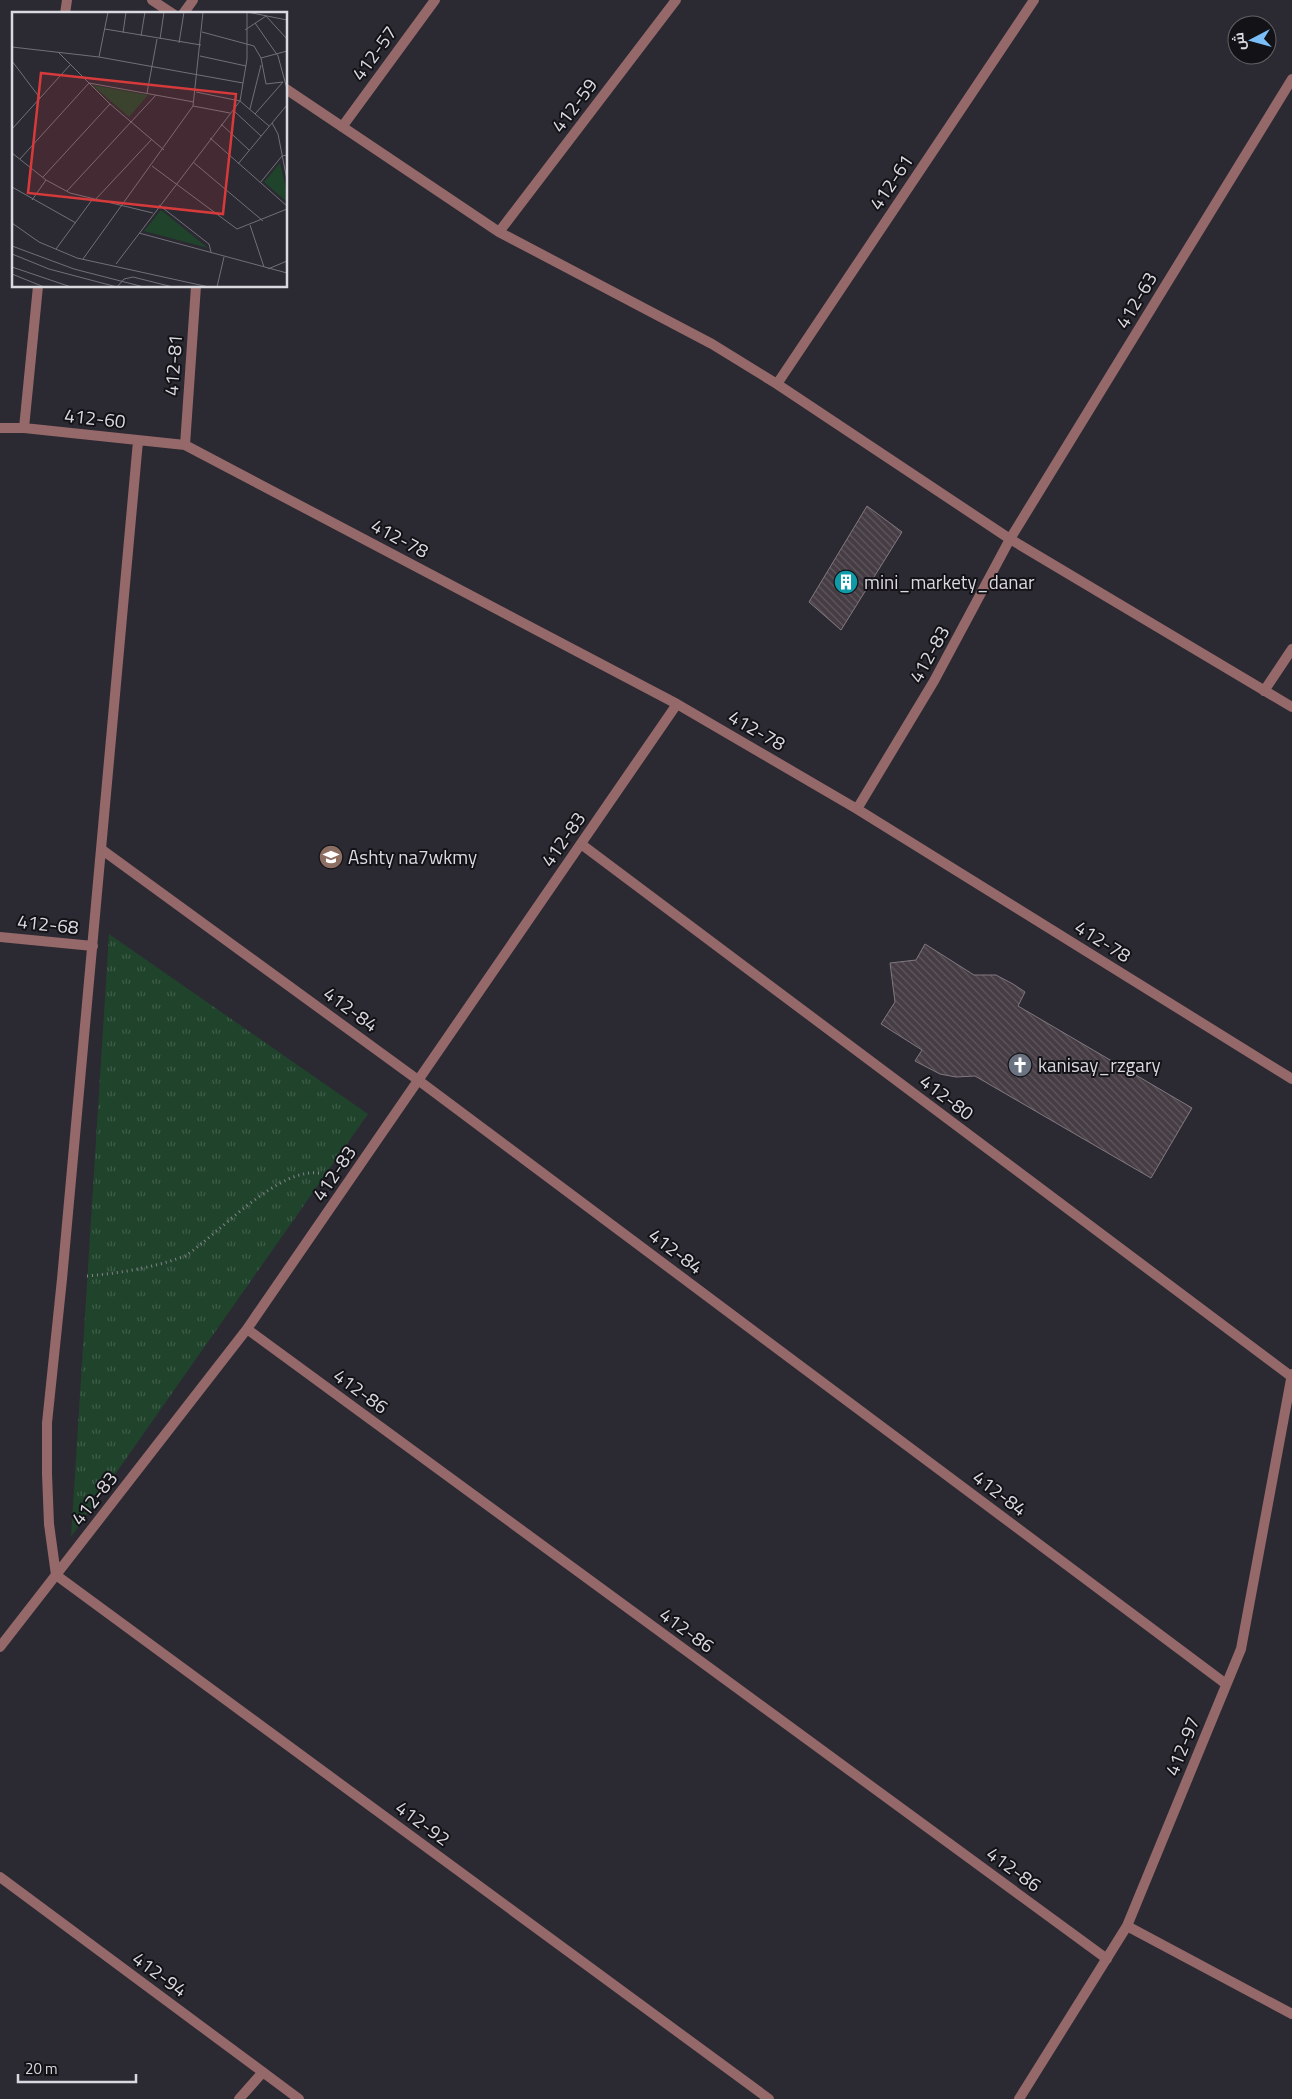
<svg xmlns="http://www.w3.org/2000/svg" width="1292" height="2099" viewBox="0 0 1292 2099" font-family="'Titillium Web',Cairo,sans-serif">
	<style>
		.park { fill: url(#park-tufts) }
		.building { fill: url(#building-back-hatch); stroke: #827880 }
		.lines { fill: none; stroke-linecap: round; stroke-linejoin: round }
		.path { stroke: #85838b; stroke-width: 3; stroke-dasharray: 1 4; stroke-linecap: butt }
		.street { stroke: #956869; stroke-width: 10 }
		.labels { text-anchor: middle; stroke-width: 4; stroke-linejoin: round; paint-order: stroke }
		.street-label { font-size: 19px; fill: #dbd9e0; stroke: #131216 }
		.poi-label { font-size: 19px; fill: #dbd9e0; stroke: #131216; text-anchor: start }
		.inset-road { fill: none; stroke: #716f78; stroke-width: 1 }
		.view { fill: #d63a3a; fill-opacity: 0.15; stroke: #d63a3a; stroke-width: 2.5 }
		.inset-edge { fill: none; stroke: #dbd9e0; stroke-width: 2.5 }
	</style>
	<defs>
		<pattern id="park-tufts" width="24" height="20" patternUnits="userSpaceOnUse" patternTransform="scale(1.25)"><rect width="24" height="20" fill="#20432c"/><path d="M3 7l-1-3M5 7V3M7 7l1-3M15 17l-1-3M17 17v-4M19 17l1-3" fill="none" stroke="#405e4a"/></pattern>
		<pattern id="building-back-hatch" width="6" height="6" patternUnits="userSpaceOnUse" patternTransform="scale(1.25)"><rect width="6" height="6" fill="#463d44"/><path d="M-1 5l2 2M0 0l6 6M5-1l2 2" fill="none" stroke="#60585f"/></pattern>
	</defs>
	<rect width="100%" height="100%" fill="#2b2932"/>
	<path class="park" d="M109 934 368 1114 71 1537Z"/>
	<path class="building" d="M867 506 902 532 841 630 809 602Z
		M925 944 974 975H996L1013 984 1025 992 1018 1006 1192 1108 1151 1178 975 1076 956 1077 940 1074 915 1061 922 1050 881 1024 895 1002 890 963 916 960Z"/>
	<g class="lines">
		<path class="path" d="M87 1276C120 1273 153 1268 185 1256 219 1234 281 1163 323 1174"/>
		<path class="street" d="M152 0 173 14
			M65 14 67 0
			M183 14 193 0
			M286 89 499 232 712 344 777 384 1010 539 1292 707
			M342 127 435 0
			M499 232 676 0
			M777 384 1034 0
			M0 428H24L185 445 677 704 857 809 1292 1079
			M24 428 38 286
			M138 441 62 1279 47 1423V1474L49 1524 56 1575 769 2099
			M185 445 196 286
			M1264 691 1292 649
			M857 809 934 681 1010 539 1292 79
			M581 844 1292 1377
			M101 849 418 1080 1226 1684
			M0 937 93 946
			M247 1329 1107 1959
			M0 1647 247 1329 677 704
			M0 1877 299 2099
			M1127 1926 1292 2014
			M239 2099 263 2072
			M1019 2099 1127 1926 1241 1649 1292 1374"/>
	</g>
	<defs>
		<g id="building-disc" transform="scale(1.25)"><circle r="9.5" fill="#0f9aa8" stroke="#131216"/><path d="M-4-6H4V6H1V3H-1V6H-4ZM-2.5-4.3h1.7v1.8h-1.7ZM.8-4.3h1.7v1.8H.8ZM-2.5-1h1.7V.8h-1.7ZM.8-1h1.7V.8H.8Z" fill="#fff"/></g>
		<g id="school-disc" transform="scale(1.25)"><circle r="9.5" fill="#8d6e63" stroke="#131216"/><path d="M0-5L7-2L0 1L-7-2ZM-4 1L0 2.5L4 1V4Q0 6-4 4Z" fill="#fff"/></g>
		<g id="church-disc" transform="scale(1.25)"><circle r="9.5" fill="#6b7280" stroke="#131216"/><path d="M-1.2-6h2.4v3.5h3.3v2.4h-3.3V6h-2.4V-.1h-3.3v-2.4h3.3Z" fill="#fff"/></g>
	</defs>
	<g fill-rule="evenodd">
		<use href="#building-disc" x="846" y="582"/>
		<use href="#school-disc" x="331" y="857"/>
		<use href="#church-disc" x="1020" y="1065"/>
	</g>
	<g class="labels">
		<g class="street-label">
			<text transform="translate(374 53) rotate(-54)" y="7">412-57</text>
			<text transform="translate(574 105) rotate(-53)" y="7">412-59</text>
			<text transform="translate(891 182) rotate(-56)" y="7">412-61</text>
			<text transform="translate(1136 300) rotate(-59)" y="7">412-63</text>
			<text transform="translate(173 365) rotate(-86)" y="7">412-81</text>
			<text transform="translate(95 418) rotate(6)" y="7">412-60</text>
			<text transform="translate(400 538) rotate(28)" y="7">412-78</text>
			<text transform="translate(929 654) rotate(-61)" y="7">412-83</text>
			<text transform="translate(757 730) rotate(30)" y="7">412-78</text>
			<text transform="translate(563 839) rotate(-55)" y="7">412-83</text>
			<text transform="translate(48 924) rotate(6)" y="7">412-68</text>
			<text transform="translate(1103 941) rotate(32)" y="7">412-78</text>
			<text transform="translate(351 1009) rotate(36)" y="7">412-84</text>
			<text transform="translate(947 1097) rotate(37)" y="7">412-80</text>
			<text transform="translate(334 1173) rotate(-56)" y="7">412-83</text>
			<text transform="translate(676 1251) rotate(37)" y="7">412-84</text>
			<text transform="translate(361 1391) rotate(36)" y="7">412-86</text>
			<text transform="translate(1000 1493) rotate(37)" y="7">412-84</text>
			<text transform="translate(94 1498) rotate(-52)" y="7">412-83</text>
			<text transform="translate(687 1630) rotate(36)" y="7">412-86</text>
			<text transform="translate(1182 1746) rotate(-68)" y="7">412-97</text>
			<text transform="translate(423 1823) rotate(36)" y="7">412-92</text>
			<text transform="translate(1014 1869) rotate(36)" y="7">412-86</text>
			<text transform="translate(160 1974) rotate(36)" y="7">412-94</text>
		</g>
		<g class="poi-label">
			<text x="864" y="589">mini_markety_danar</text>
			<text x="348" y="864">Ashty na7wkmy</text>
			<text x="1038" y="1072">kanisay_rzgary</text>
		</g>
	</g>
	<g transform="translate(12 12)">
		<rect width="275" height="275" fill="#2b2932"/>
		<path d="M149 198 196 236 132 219Z" fill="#20432c"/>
		<path d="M80 73 136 83 117 105ZM268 151 275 180V190L252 170Z" fill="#20432c"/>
		<path class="inset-road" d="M235 0 275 8M254 4 275 27M243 11 266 44 275 77M93 17 189 33M233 18 254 4M190 20 242 34 249 46 254 72 271 70M111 21 114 0M129 24 133 0M148 27 152 0M167 31 172 0M0 35 87 45 231 71M46 40 98 92 152 138M188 44 234 54M87 45 96 0M249 46 275 39M0 49 28 86M184 80 228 89M135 81 145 27M228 89 257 114M181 94 218 101M238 97 249 53M221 98 249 124M243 102 271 70M260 111 266 122 275 168M209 112 237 138M0 117 58 53M198 126 275 194M0 141 34 168 58 181 141 201M8 147 77 71 182 90M181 150 251 209M226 152 275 93M140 154 225 217 275 197M31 165 98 92M248 171 270 144 275 143M0 175 64 211M55 179 144 83M20 188 34 168M83 188 140 127M147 193 197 232 199 240M0 211 27 230 65 246 197 275M238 213 252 255M127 221 275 261M0 234 62 257 132 275M44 237 80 188M0 242 37 257 105 275M71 247 181 94 191 0M104 252 228 89 235 47V0M0 255 59 275M256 257 275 249M0 262 32 275M105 275 112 267 121 265 161 275M205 275 212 245"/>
		<path class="view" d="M29 61 224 82 211 202 16 181Z"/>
		<rect width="275" height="275" class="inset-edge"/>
	</g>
	<g transform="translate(1252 40) rotate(264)"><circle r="24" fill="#131216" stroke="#636267"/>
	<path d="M0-4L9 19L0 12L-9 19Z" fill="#7abff8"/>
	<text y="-8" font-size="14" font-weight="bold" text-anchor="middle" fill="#dbd9e0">ش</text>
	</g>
	<path d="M18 2074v8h118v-8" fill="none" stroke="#dbd9e0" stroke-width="2.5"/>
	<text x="25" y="2074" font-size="15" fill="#dbd9e0" stroke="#131216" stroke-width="4" paint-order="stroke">20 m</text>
</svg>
